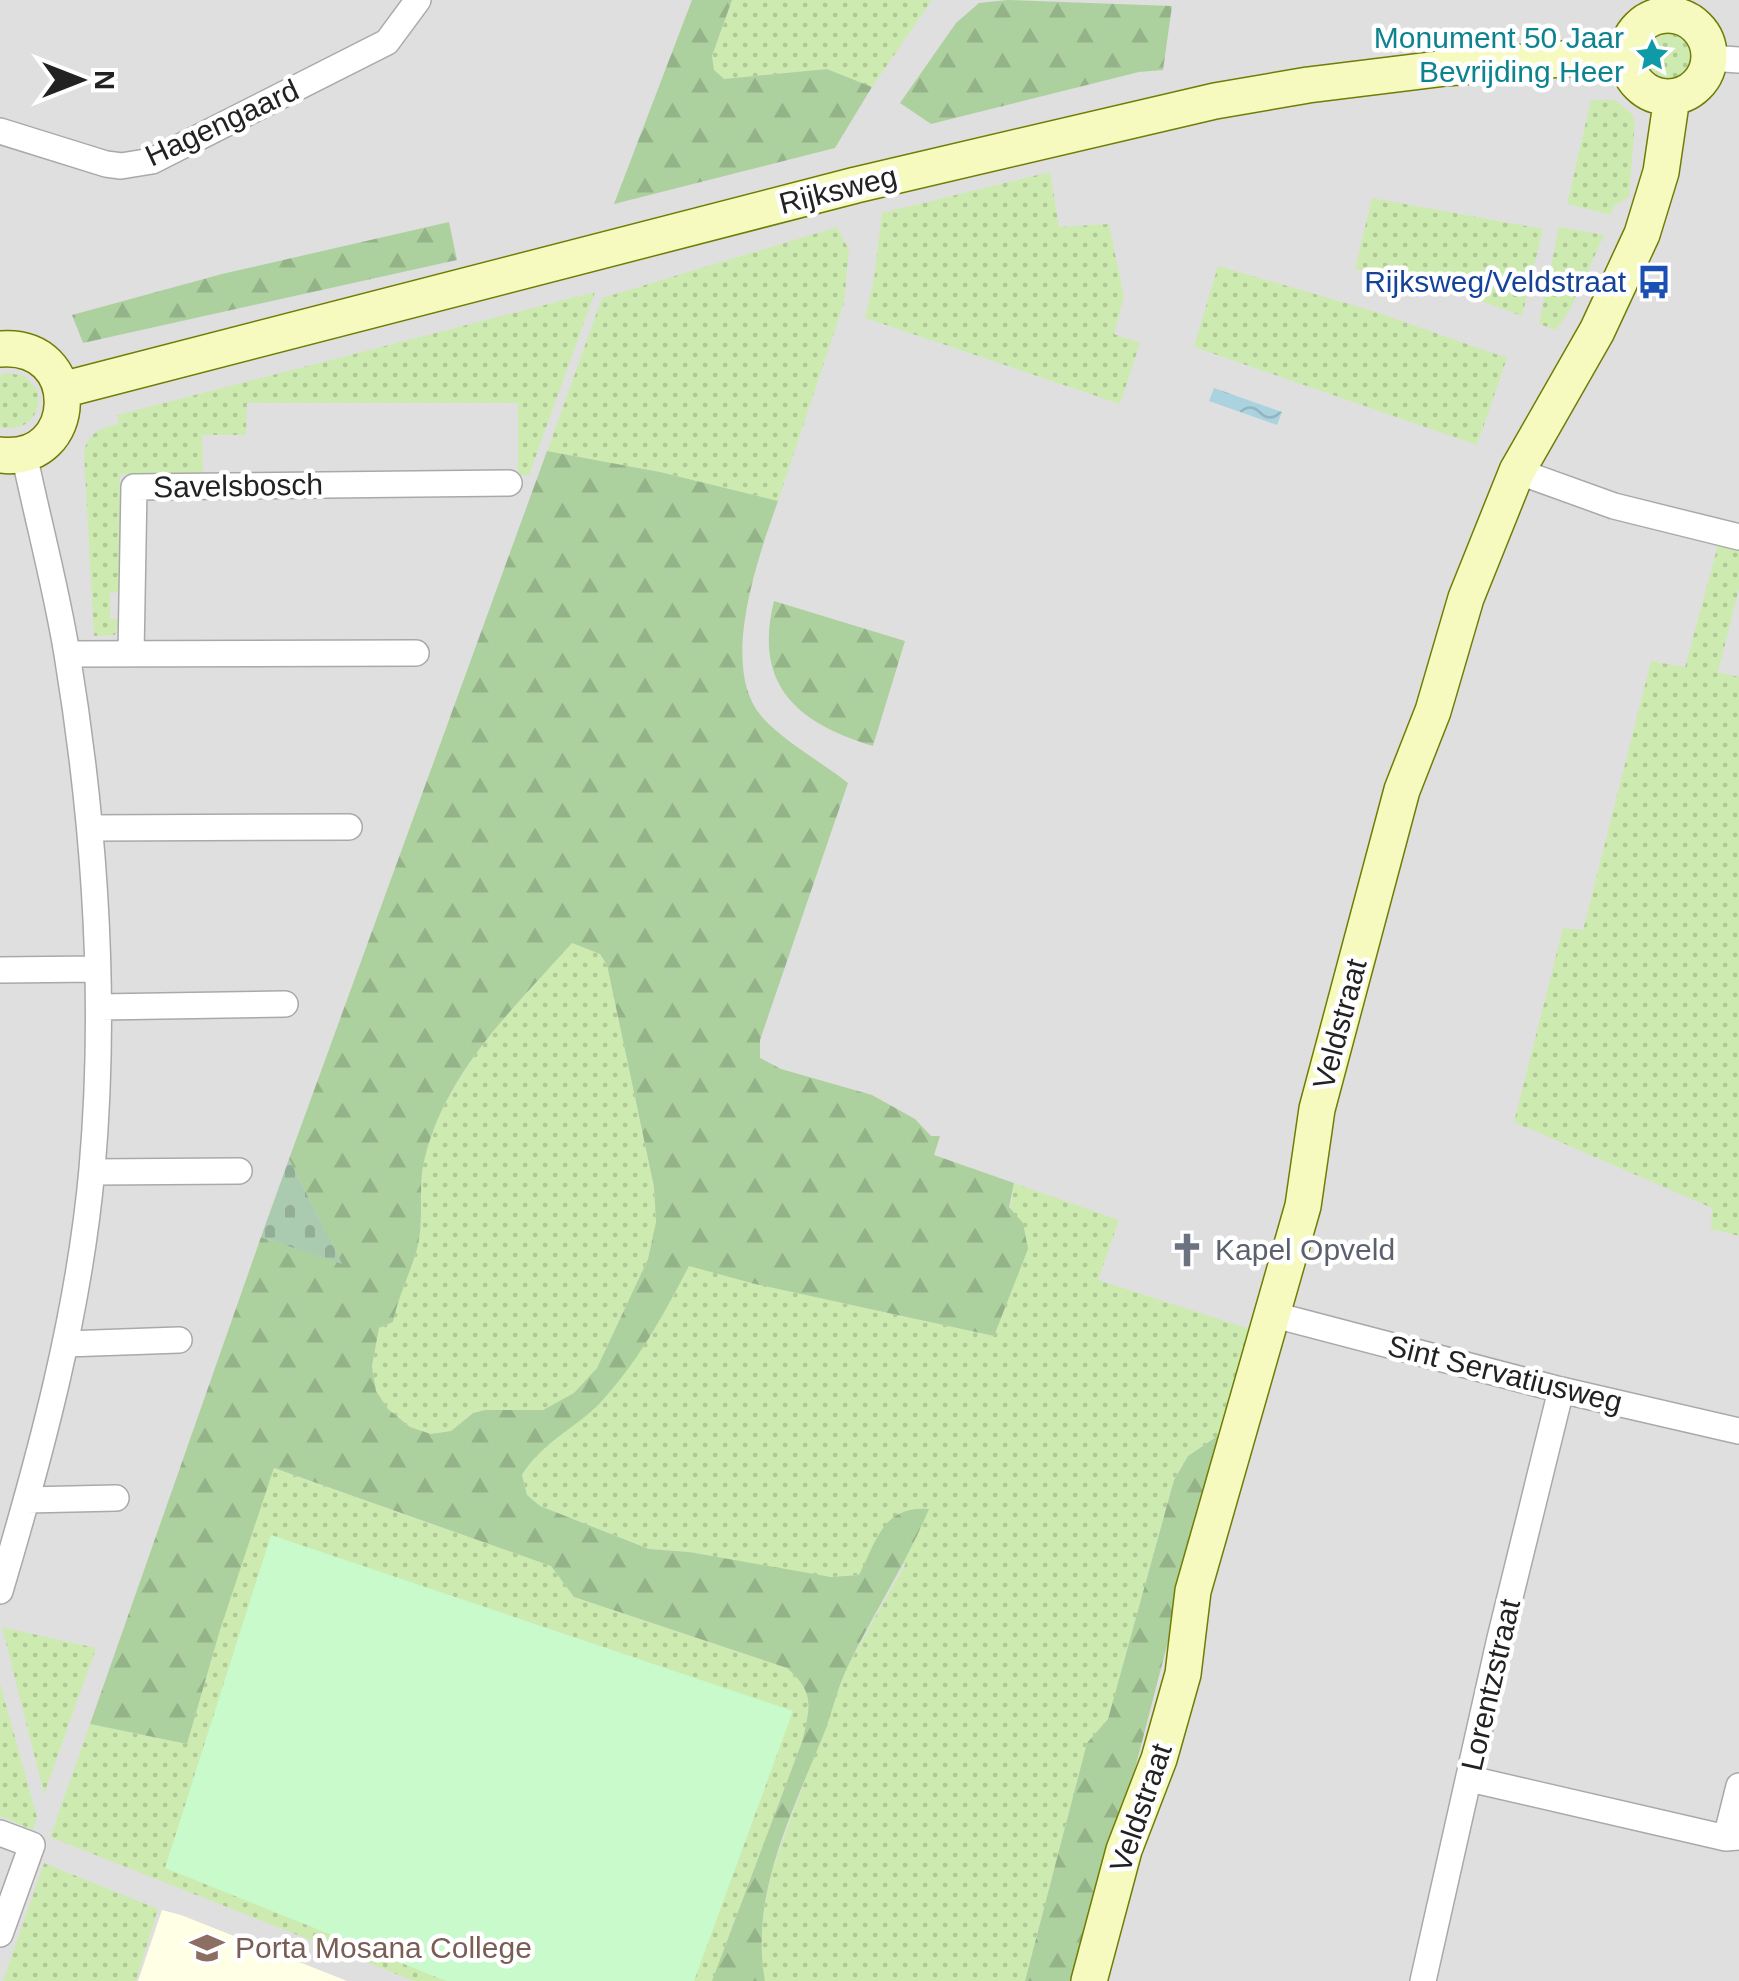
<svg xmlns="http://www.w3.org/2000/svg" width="1739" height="1981" viewBox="0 0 1739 1981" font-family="Helvetica,sans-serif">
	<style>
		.residential { fill: #e0dfdf }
		.education { fill: #ffffe5 }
		.grass { fill: url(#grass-dots) }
		.forest { fill: url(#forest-firs); fill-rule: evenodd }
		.cemetery { fill: url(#cemetery-stones) }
		.park { fill: #c8facc }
		.water { fill: url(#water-waves) }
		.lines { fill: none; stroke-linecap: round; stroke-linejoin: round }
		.street-casing { stroke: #a9a9a9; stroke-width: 28 }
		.secondary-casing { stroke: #707d05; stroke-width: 38 }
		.street { stroke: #fff; stroke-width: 25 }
		.secondary { stroke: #f7fabf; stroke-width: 35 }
		.labels { text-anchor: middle; stroke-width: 9; stroke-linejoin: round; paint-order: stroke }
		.culture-label { font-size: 30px; fill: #0d838f; stroke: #fff; text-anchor: end }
		.street-label { font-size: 30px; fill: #222; stroke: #fff }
		.transit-label { font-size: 30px; fill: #164399; stroke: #fff; text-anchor: end }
		.worship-label { font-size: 30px; fill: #5b616d; stroke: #fff; text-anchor: start }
		.education-label { font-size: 30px; fill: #785e54; stroke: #fff; text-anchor: start }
	</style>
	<defs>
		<pattern id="grass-dots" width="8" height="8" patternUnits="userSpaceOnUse" patternTransform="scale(2.5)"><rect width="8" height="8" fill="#cdebb0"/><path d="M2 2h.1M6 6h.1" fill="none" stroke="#b0c997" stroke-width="1.8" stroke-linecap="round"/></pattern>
		<pattern id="forest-firs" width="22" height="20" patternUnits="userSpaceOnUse" patternTransform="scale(2.5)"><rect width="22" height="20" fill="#add19e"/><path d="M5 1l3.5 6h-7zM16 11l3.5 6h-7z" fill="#95b388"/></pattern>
		<pattern id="cemetery-stones" width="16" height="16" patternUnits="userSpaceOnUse" patternTransform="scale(2.5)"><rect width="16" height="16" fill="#aacbaf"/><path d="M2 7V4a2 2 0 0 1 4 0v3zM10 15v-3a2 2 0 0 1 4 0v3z" fill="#92ae96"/></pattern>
		<pattern id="water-waves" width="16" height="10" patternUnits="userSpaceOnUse" patternTransform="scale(2.5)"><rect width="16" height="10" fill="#aad3df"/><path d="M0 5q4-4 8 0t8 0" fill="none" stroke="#92b5bf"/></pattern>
	</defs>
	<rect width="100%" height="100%" fill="#f2efe9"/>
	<path class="residential" d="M0 0H1739V1981H0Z"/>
	<path class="education" d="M162 1910 181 1915 347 1981H138Z"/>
	<path class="grass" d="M732 0H932L872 87 827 69 724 79 714 70 712 56Z
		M1647 55a23 23 0 1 1 46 0a23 23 0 1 1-46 0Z
		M1591 100H1615L1631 113 1635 122 1629 197 1614 206 1611 215 1567 204Z
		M1050 172 1059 227 1109 224 1124 297 1114 334 1140 343 1120 404 865 318 874 279 882 213Z
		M1372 198 1543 229 1522 316 1432 283 1355 269Z
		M837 227 849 250 844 303 778 501 660 472 547 451 602 298Z
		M1559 227 1604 235 1571 308 1556 330 1539 324Z
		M1218 266 1370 310 1507 358 1477 445 1194 347Z
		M595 292 529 475H518V403H247L246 435H202L203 474H120V592L110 593V619H119L115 635 94 636 84 454C87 433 100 428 119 424L117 415Z
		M8 373 25 376 38 391C42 416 25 433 0 427V375Z
		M1718 545 1739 549V589L1718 672 1739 677V1236L1711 1229 1712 1208 1514 1122 1563 928 1583 930 1651 661 1685 667Z
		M572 943 600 954 607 965 654 1187 656 1222 648 1259 597 1368 574 1393 543 1410H485L472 1413 451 1431 431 1434 410 1427 388 1409 376 1391 372 1366 379 1328 393 1322C399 1294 410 1274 417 1249 425 1219 417 1186 425 1156 448 1070 514 1007 572 943Z
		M1014 1183 1119 1220 1098 1280 1250 1329 1222 1433 1188 1456 1174 1480 1108 1719 1087 1743 1025 1981H765L761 1960 762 1920 772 1870 846 1669 906 1563 858 1575 831 1577 778 1570 689 1552 649 1549 540 1506 527 1495 522 1475 533 1457 557 1436 672 1299 689 1265 755 1284 994 1336Z
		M273 1468 551 1566 574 1597 787 1668C815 1693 810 1705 803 1739L712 1981H414L50 1837 90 1724 187 1744 220 1630Z
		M2 1627 96 1648 44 1794Z
		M0 1683 37 1817 33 1830 0 1816Z
		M44 1863 158 1909 136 1981H3Z"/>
	<path class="forest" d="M692 0H732L712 56 714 70 724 79 827 69 872 87 835 148 614 204Z
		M1008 0 1172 6 1163 70 1139 72 931 124 900 103 956 23 979 3Z
		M449 222 457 260 83 343 72 315 222 274Z
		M547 451 660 472 778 501C759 555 718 667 762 717 786 743 820 761 848 783L760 1040V1058L781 1069 872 1095 915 1119 931 1136H940L934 1155 1014 1183 1009 1207 1023 1223 1028 1249 994 1336 755 1284 689 1266C664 1314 638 1362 601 1402 575 1429 542 1442 522 1475L527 1495 540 1506 649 1549 689 1552 831 1577 859 1575C877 1540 883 1505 929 1509 906 1564 874 1612 848 1666 838 1686 833 1709 825 1731 794 1809 749 1894 765 1981H712L803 1739C810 1705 815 1693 787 1668L574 1597 551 1566 274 1468 220 1630 187 1744 90 1724 261 1237 341 1263 289 1159ZM572 943 600 954 607 965 654 1187 656 1222 648 1259 597 1368 574 1393 543 1410H485L473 1413 451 1431 431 1434 410 1427 388 1409 376 1391 372 1366 379 1328 393 1322C399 1294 410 1274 417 1249 425 1219 417 1186 425 1157 447 1070 514 1008 572 943Z
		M774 601 905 641 873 746C797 723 753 685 774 601Z
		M1222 1433 1080 1981H1025L1087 1743 1108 1719 1174 1480 1188 1456Z"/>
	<path class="cemetery" d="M289 1159 342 1264 261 1237Z"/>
	<path class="park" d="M271 1535 793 1711 694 1981H446L165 1868Z"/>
	<path class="water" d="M1214 388 1282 412 1277 425 1209 401Z"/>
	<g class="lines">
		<g class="street-casing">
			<path id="street" d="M1709 58 1739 60
				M0 131 106 164 121 166 152 161 387 42 418 0
				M1517 471 1614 506 1739 537
				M67 654 416 653
				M131 654 134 487 509 483
				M90 828 349 827
				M0 970 97 969
				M99 1007 285 1004
				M92 1172 239 1171
				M1271 1314 1561 1390 1739 1431
				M66 1344 179 1340
				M27 1500 116 1498
				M0 1591C41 1453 79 1313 92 1169 107 998 95 824 67 654 56 587 38 521 24 454
				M1470 1779 1726 1838 1739 1837
				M0 1833 32 1845 0 1934
				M1726 1838 1739 1786
				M1423 1981 1500 1638 1561 1390"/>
		</g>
		<g class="secondary-casing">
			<path id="secondary" d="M1627 56a41 41 0 1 1 82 0a41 41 0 1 1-82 0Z
				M0 349C85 342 81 465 0 455
				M62 390 856 185 1215 101 1308 85 1446 68 1627 54
				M1089 1981 1124 1850 1159 1759 1183 1674 1193 1591 1303 1206 1317 1109 1402 790 1433 711 1466 598 1517 471 1597 331 1642 234 1661 172 1672 97"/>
		</g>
		<use href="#street" class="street"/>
		<use href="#secondary" class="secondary"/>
	</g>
	<defs>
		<g id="sight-bare" transform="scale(2.7)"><path d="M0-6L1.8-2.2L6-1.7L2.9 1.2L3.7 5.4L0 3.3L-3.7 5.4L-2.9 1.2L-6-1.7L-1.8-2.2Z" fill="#0f9aa8" stroke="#fff" stroke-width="2.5" paint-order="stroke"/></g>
		<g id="bus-bare" transform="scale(2.7)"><path d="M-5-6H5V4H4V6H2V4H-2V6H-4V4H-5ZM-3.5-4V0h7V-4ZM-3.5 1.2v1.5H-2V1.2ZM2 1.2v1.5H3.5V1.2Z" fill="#1a4fb4" stroke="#fff" stroke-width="2.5" paint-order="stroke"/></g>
		<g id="church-bare" transform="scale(2.7)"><path d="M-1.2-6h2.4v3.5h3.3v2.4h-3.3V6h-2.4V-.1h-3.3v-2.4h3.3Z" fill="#6b7280" stroke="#fff" stroke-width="2.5" paint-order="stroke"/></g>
		<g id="school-bare" transform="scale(2.7)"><path d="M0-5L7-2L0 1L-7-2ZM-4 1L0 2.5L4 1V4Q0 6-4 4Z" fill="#8d6e63" stroke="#fff" stroke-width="2.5" paint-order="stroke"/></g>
	</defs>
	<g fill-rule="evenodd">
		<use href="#sight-bare" x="1652" y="55"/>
		<use href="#bus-bare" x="1654" y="282"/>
		<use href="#church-bare" x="1187" y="1250"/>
		<use href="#school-bare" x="207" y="1948"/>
	</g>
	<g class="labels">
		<g class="culture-label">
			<text x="1624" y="48">Monument 50 Jaar<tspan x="1624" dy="34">Bevrijding Heer</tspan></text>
		</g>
		<g class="street-label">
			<text transform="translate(222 123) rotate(-25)" y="10">Hagengaard</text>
			<text transform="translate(838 190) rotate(-14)" y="10">Rijksweg</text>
			<text transform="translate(238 486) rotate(-1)" y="10">Savelsbosch</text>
			<text transform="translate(1340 1024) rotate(-75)" y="10">Veldstraat</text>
			<text transform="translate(1505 1374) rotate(14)" y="10">Sint Servatiusweg</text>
			<text transform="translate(1491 1685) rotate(-77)" y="10">Lorentzstraat</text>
			<text transform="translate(1141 1808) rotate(-71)" y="10">Veldstraat</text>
		</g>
		<g class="transit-label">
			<text x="1626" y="292">Rijksweg/Veldstraat</text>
		</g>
		<g class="worship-label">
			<text x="1215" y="1260">Kapel Opveld</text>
		</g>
		<g class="education-label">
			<text x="235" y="1958">Porta Mosana College</text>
		</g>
	</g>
	<g transform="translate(80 80) rotate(90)" stroke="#ffffff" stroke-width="8" paint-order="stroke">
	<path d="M0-8L18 38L0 25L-18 38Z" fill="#222222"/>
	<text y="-15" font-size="28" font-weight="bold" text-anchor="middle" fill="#222222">N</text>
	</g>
</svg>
